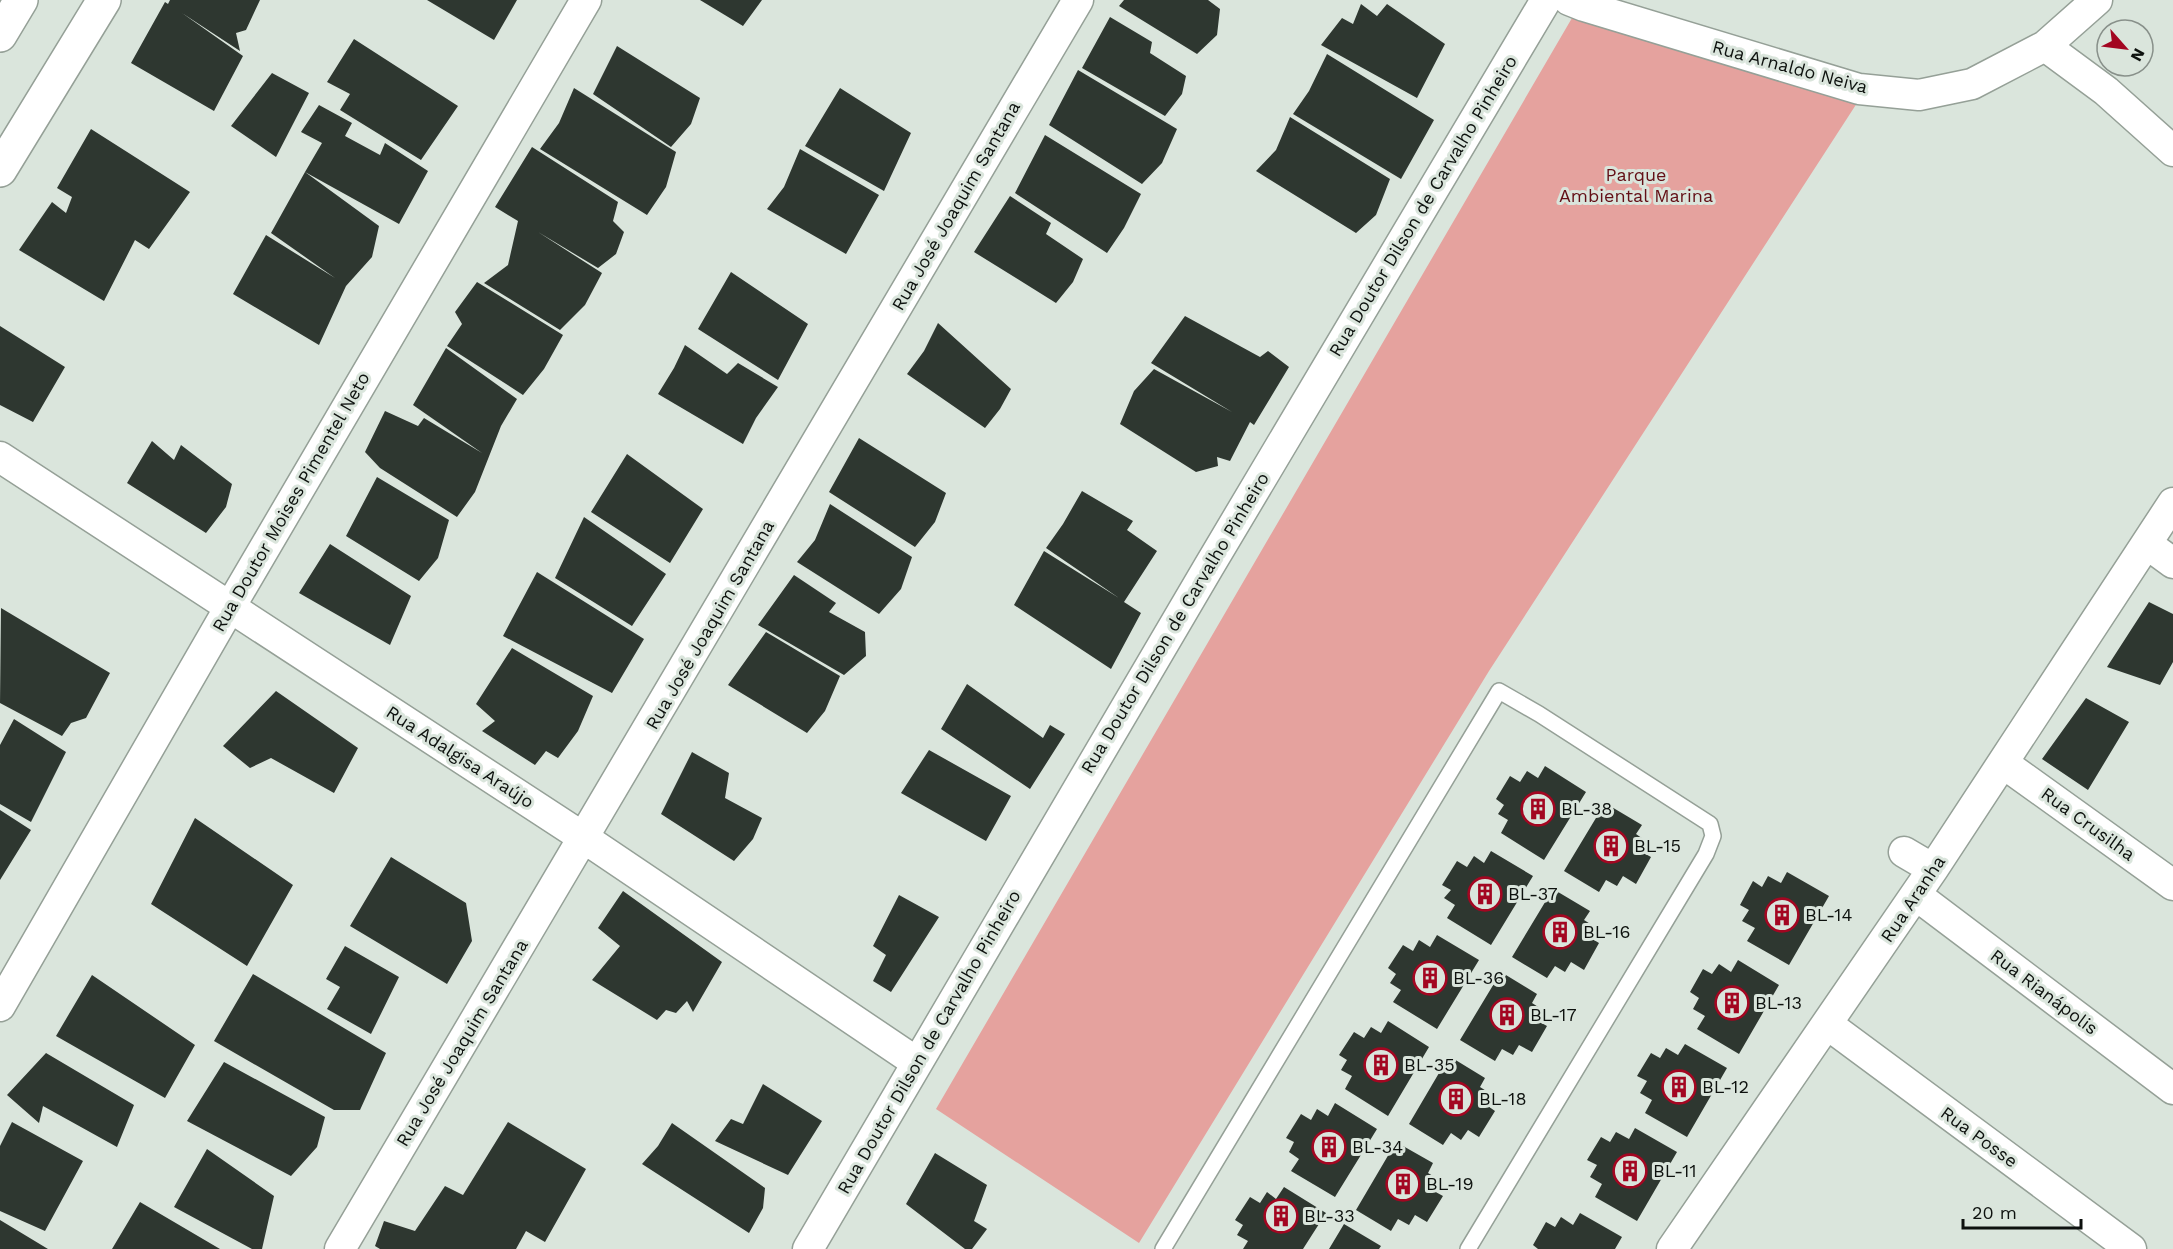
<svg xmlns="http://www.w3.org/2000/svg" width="2173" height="1249" viewBox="0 0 2173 1249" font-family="'Work Sans',sans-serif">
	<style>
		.green { fill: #e5a29e }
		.building { fill: #2e3730 }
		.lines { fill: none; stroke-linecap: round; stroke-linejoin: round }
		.lane-casing { stroke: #95a097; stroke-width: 18 }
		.street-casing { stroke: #95a097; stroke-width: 33 }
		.secondary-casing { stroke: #95a097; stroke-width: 36 }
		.lane { stroke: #fff; stroke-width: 15 }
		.street { stroke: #fff; stroke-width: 30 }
		.secondary { stroke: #fff; stroke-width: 33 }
		.labels { text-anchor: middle; stroke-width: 6; stroke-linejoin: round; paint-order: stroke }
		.street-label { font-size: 18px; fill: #0d110e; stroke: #dae5dc }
		.park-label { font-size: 18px; fill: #630f16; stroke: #dae5dc }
		.poi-label { font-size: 18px; fill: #0d110e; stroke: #dae5dc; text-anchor: start }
	</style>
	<rect width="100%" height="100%" fill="#dae5dc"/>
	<path class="green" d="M1572 18 1859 100 1489 671 1139 1243 936 1109Z"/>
	<path class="building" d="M170 0H260L246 30 236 33 240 51 182 13 243 56 214 111 131 63 165 2 168 4Z
		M427 0H517L494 40Z
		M700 0H762L743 26Z
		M1124 0H1208L1220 9 1217 35 1197 54 1119 6Z
		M1361 4 1377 16 1387 4 1445 44 1417 98 1321 45 1342 18 1353 24Z
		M1110 17 1152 42 1150 53 1186 76 1182 94 1165 116 1082 68Z
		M354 39 458 106 421 160 340 110 350 94 327 82Z
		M617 46 700 98 691 124 671 147 593 94Z
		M1327 54 1434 120 1401 179 1293 114 1309 91Z
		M1078 70 1177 129 1162 163 1142 184 1049 125Z
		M272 73 309 93 276 157 231 126Z
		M574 88 676 152 666 187 647 215 540 149 559 123Z
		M840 88 911 133 884 191 805 146Z
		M319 105 352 123 345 136 380 155 385 143 428 171 399 224 305 172 322 143 301 132Z
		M1290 117 1390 179 1376 215 1356 233 1256 171 1276 150Z
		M91 129 190 192 149 249 135 240 104 301 19 250 52 202 66 213 72 197 57 188Z
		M1045 135 1141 194 1124 228 1107 253 1015 193Z
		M532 147 618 202 613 221 624 232 616 254 598 268 538 232 602 273 585 305 560 330 484 283 508 265 518 221 495 207Z
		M800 149 879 195 846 254 767 209 784 187Z
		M305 172 379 226 372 257 346 286 319 345 233 294 266 235 335 278 271 233Z
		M1010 196 1051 223 1046 234 1083 259 1073 282 1056 303 974 252Z
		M731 272 808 324 778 380 698 329Z
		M477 282 563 335 544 369 523 395 447 346 462 324 455 312Z
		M1185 316 1260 357 1268 351 1289 367 1254 425 1250 422 1230 461 1217 457 1218 466 1196 472 1120 424 1134 391 1154 369 1232 412 1151 363Z
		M938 323 1011 389 1000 409 985 428 907 374 924 351Z
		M0 326 65 367 33 422 0 405Z
		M685 345 727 374 738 363 778 387 756 418 743 444 658 394 674 368Z
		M446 348 517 399 501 426 475 492 457 517 380 468 365 452 385 411 418 426 424 418 482 453 413 405Z
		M859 438 946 493 935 522 915 547 829 492Z
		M152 441 174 460 181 445 232 484 226 507 206 533 127 483Z
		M627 454 703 509 670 563 591 512Z
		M377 477 449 520 438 558 419 581 346 536Z
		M1082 491 1133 521 1127 530 1157 551 1124 602 1141 613 1111 669 1014 605 1044 551 1119 598 1046 548 1063 524Z
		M830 504 912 557 901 589 879 614 797 562 815 540Z
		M584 517 666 574 632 626 555 578Z
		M330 544 411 596 390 645 299 593Z
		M537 572 644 639 612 693 503 636Z
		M794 575 836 603 829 612 865 632 866 656 844 675 758 625Z
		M2149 602 2173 614V662L2160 685 2107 667Z
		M1 608 110 673 86 718 71 723 62 736 0 703Z
		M766 632 840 676 825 711 807 733 728 685Z
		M512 648 593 696 578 731 558 758 546 751 535 765 482 731 495 721 476 704Z
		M967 684 1043 738 1050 725 1065 734 1030 789 941 729Z
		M276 691 358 748 334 793 271 758 250 768 223 746Z
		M2086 698 2129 722 2088 790 2042 759Z
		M14 719 66 752 31 822 0 804V745Z
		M929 750 1011 796 986 841 901 793Z
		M692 752 729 773 725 798 762 818 753 839 734 861 661 814Z
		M1545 766 1586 792 1544 860 1501 833 1508 820 1498 814 1504 805 1496 799 1510 776 1520 782 1527 771 1538 778Z
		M1605 803 1642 825 1636 834 1646 841 1640 851 1651 857 1636 884 1623 876 1617 886 1606 880 1599 892 1564 871Z
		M0 810 31 830 0 880Z
		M195 818 293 885 247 966 151 904Z
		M1491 851 1533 876 1491 945 1447 918 1455 905 1444 898 1451 890 1442 885 1457 861 1467 867 1474 856 1484 863Z
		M391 857 466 903 472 941 447 984 350 926Z
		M1787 872 1829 896 1789 965 1747 941 1755 928 1742 921 1749 910 1740 905 1753 881 1762 887 1768 876 1781 883Z
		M1553 889 1590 911 1584 920 1595 927 1589 937 1599 943 1584 970 1571 962 1565 972 1555 966 1547 978 1512 957Z
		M623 891 722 962 693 1012 687 1001 676 1013 666 1010 657 1020 592 980 620 946 598 928Z
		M899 895 939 917 891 992 873 981 886 955 873 946Z
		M1437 935 1479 960 1437 1029 1393 1002 1401 990 1390 983 1396 974 1388 968 1403 945 1413 951 1419 940 1430 947Z
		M345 946 399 977 371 1034 327 1009 340 987 326 979Z
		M1738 960 1779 985 1739 1054 1697 1029 1705 1016 1693 1009 1699 998 1690 992 1703 969 1712 974 1719 964 1731 972Z
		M1501 972 1537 994 1532 1003 1543 1010 1536 1020 1547 1026 1532 1052 1519 1045 1513 1055 1502 1049 1495 1061 1460 1040Z
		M253 974 386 1053 360 1110H334L214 1041Z
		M92 975 195 1045 165 1098 56 1036Z
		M1388 1021 1429 1047 1388 1116 1345 1089 1352 1076 1341 1070 1347 1060 1339 1055 1354 1032 1364 1038 1371 1027 1381 1033Z
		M1685 1044 1727 1068 1687 1137 1645 1113 1652 1100 1640 1093 1647 1081 1637 1076 1651 1053 1660 1058 1666 1048 1678 1055Z
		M46 1053 134 1105 117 1147 43 1106 39 1123 7 1095Z
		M1449 1056 1485 1078 1480 1087 1491 1094 1485 1104 1495 1111 1479 1137 1468 1130 1461 1140 1451 1133 1443 1145 1409 1124Z
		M224 1062 325 1117 317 1147 291 1176 187 1121Z
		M763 1084 822 1121 788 1175 715 1141 731 1119 743 1124Z
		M1335 1103 1377 1129 1335 1197 1291 1171 1299 1159 1289 1152 1294 1142 1286 1138 1301 1114 1311 1120 1317 1109 1328 1116Z
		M12 1122 83 1161 45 1231 0 1211V1146Z
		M508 1122 586 1169 545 1242 526 1231 516 1249H380L375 1246 384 1221 415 1231 445 1186 463 1195Z
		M672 1123 765 1188 763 1208 749 1233 642 1164 658 1146Z
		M1635 1128 1677 1152 1637 1221 1595 1197 1602 1184 1590 1177 1597 1165 1587 1160 1601 1137 1610 1142 1616 1132 1629 1139Z
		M1396 1142 1433 1163 1428 1173 1438 1179 1432 1190 1443 1196 1427 1222 1415 1215 1409 1225 1398 1219 1391 1231 1356 1210Z
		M207 1149 274 1196 262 1249H252L174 1207Z
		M935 1153 987 1185 974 1221 987 1229 972 1249H965L906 1204Z
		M1284 1187 1326 1213 1303 1249H1243L1248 1241 1237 1235 1243 1225 1235 1220 1250 1197 1260 1203 1267 1192 1276 1199Z
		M140 1202 220 1249H112Z
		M1580 1213 1622 1237 1615 1249H1538L1533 1245 1546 1222 1555 1227 1561 1217 1573 1225Z
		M0 1220 48 1249H0Z
		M1344 1224 1381 1246 1379 1249H1329Z"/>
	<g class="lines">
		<g class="lane-casing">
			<path id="lane" d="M1163 1249 1499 691 1539 714 1710 824 1713 836 1706 854 1468 1249"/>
		</g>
		<g class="street-casing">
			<path id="street" d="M1569 0 1584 6 1859 89 1919 95 1972 84 2045 46 2097 0
				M2045 46 2106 91 2173 151
				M0 457 584 838 916 1062
				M2147 544 2173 563
				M2003 763 2173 885
				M1904 852 1933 869
				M1916 895 2173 1089
				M0 1006 230 607 586 0
				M1827 1024 2131 1249
				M340 1249 1078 0
				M808 1249 1208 568 1546 0
				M1672 1249 1933 869 2173 503"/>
		</g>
		<g class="secondary-casing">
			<path id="secondary" d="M0 35 21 0
				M0 170 104 0"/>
		</g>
		<use href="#lane" class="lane"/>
		<use href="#street" class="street"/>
		<use href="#secondary" class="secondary"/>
	</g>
	<defs>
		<g id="building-ring" transform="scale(1.725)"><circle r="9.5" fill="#dae5dc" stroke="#a30621" stroke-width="1.5"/><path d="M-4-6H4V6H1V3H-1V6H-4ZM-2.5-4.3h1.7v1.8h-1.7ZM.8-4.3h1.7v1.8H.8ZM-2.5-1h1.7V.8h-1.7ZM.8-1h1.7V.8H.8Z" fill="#a30621"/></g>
	</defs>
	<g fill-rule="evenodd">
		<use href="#building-ring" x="1538" y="809"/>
		<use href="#building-ring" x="1611" y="846"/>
		<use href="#building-ring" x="1485" y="894"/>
		<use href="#building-ring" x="1782" y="915"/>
		<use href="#building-ring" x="1560" y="932"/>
		<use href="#building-ring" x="1430" y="978"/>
		<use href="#building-ring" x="1732" y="1003"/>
		<use href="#building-ring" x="1507" y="1015"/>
		<use href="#building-ring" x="1381" y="1065"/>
		<use href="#building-ring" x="1679" y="1087"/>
		<use href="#building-ring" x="1456" y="1099"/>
		<use href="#building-ring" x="1329" y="1147"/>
		<use href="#building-ring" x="1630" y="1171"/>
		<use href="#building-ring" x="1403" y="1184"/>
		<use href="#building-ring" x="1281" y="1216"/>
	</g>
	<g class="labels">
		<g class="street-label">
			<text transform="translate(1790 67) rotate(15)" y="6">Rua Arnaldo Neiva</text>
			<text transform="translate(956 206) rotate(-60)" y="6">Rua José Joaquim Santana</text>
			<text transform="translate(1423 206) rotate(-59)" y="6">Rua Doutor Dilson de Carvalho Pinheiro</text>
			<text transform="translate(291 502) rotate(-60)" y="6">Rua Doutor Moises Pimentel Neto</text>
			<text transform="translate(1175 623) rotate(-59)" y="6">Rua Doutor Dilson de Carvalho Pinheiro</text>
			<text transform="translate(710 625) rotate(-60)" y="6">Rua José Joaquim Santana</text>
			<text transform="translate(460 757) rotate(33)" y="6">Rua Adalgisa Araújo</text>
			<text transform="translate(2088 824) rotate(36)" y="6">Rua Crusilha</text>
			<text transform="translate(1913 899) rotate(-56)" y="6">Rua Aranha</text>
			<text transform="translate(2044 992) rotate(37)" y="6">Rua Rianápolis</text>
			<text transform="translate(929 1042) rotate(-60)" y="6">Rua Doutor Dilson de Carvalho Pinheiro</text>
			<text transform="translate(462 1043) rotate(-59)" y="6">Rua José Joaquim Santana</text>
			<text transform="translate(1979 1137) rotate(36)" y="6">Rua Posse</text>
		</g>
		<g class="park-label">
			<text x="1636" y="181">Parque<tspan x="1636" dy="21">Ambiental Marina</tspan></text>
		</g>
		<g class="poi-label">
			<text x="1561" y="815">BL-38</text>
			<text x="1634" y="852">BL-15</text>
			<text x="1508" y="900">BL-37</text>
			<text x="1805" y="921">BL-14</text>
			<text x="1583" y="938">BL-16</text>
			<text x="1453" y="984">BL-36</text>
			<text x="1755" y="1009">BL-13</text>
			<text x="1530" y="1021">BL-17</text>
			<text x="1404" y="1071">BL-35</text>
			<text x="1702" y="1093">BL-12</text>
			<text x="1479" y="1105">BL-18</text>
			<text x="1352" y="1153">BL-34</text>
			<text x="1653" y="1177">BL-11</text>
			<text x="1426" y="1190">BL-19</text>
			<text x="1304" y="1222">BL-33</text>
		</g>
	</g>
	<g transform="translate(2125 48) rotate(118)"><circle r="28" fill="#dae5dc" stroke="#88908a" stroke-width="1.5"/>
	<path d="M0-4.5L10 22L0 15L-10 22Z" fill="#a30621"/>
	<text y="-9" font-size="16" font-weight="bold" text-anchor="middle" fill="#0d110e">N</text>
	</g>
	<path d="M1963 1219v9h118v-9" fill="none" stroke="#0d110e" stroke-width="3"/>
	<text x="1972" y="1219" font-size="18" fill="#0d110e" stroke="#dae5dc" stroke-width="4.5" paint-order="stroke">20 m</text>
</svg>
